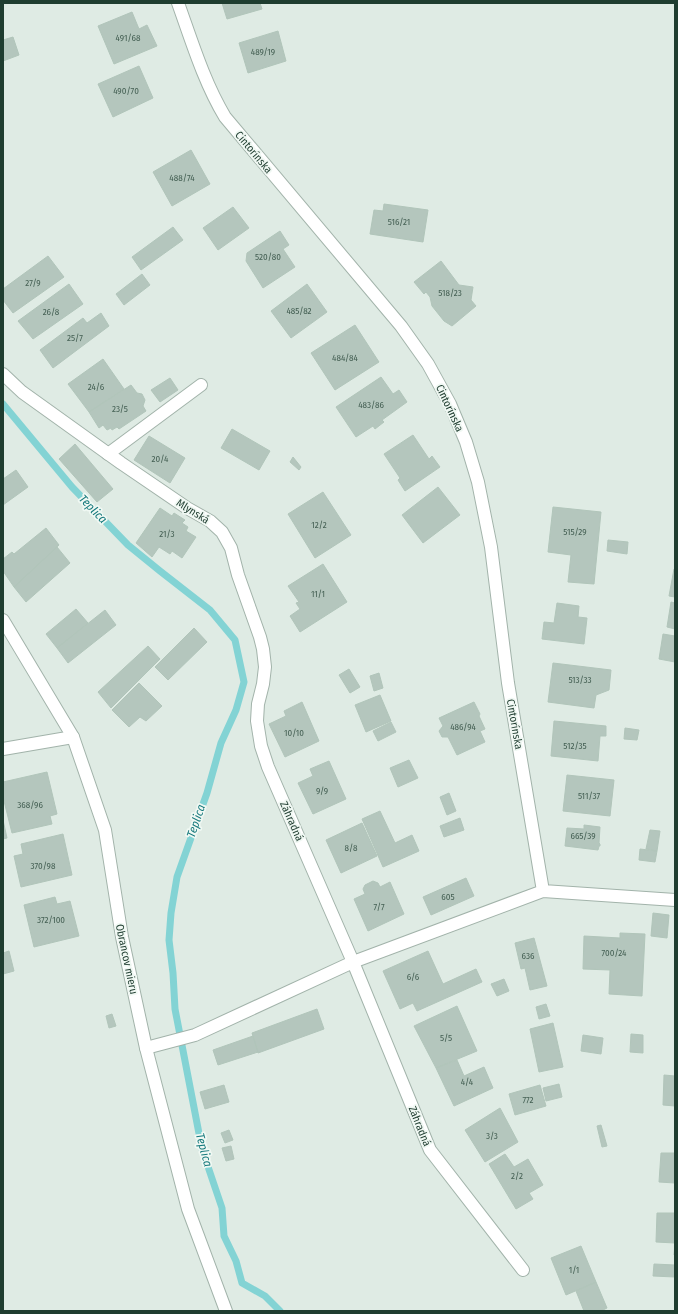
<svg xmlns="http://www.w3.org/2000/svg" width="678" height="1314" viewBox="0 0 678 1314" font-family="'Fira Sans Condensed',sans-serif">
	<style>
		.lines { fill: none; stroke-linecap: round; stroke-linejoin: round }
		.stream { stroke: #83d3d4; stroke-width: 7 }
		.building { fill: #b4c6bd; stroke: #b1c5ba }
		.service-casing { stroke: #a2b3aa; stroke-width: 14 }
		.minor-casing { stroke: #a2b3aa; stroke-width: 14 }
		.tertiary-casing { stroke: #a2b3aa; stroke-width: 14 }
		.service { stroke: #fff; stroke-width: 12 }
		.minor { stroke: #fff; stroke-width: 12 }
		.tertiary { stroke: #fff; stroke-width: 12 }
		.labels { text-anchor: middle; stroke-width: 3.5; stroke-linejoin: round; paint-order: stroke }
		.number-label { font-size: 9px; fill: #445f53 }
		.street-label { font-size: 11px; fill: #1f3d30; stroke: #f0f8f3 }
		.water-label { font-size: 12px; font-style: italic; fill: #16797c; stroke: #f0f8f3 }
	</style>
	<rect width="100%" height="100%" fill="#dfebe4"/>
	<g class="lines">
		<path class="stream" d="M3 404 72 487 128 545 160 571 210 610 235 640 244 682 236 710 221 743 207 793 177 877 171 913 169 940 173 973 175 1009 202 1149 222 1208 224 1236 236 1261 242 1283 265 1296 280 1311"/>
	</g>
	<path class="building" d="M222 3H260L262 9 227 19Z
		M132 12 139 29 147 25 157 46 114 64 98 26Z
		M278 31 286 61 248 73 239 43Z
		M13 37 19 55 3 61V40Z
		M139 66 153 98 113 117 98 84Z
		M191 150 210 184 172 206 153 172Z
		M384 204 428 210 423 242 370 234 374 210 383 211Z
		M233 207 249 228 218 250 203 228Z
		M173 227 183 240 141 270 132 257Z
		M280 231 289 245 283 249 295 267 263 288 246 261 247 253Z
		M48 256 64 277 13 313 3 300V289Z
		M441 261 459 285 473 287 471 300 476 306 452 326 444 321 432 306 430 297 426 292 424 294 414 282Z
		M142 274 150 285 124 305 116 294Z
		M69 284 83 304 33 339 18 321Z
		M307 284 327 312 291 338 271 311Z
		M101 313 109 326 53 368 40 350 83 318 87 323Z
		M355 325 379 362 335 390 311 353Z
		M103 359 124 389 89 412 68 384Z
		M381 377 393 394 399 390 407 402 382 420 384 422 375 429 373 426 356 437 336 407Z
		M170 378 178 390 160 402 151 390Z
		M131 385 137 393 142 394 145 400 143 406 146 411 119 429 117 427 112 430 111 428 107 430 103 425 99 428 89 412Z
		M232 429 270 451 259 470 221 448Z
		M413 435 429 459 432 456 440 467 405 491 398 480 400 478 384 454Z
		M149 436 185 458 170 483 134 460Z
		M75 444 113 489 97 502 59 459Z
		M293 457 301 467 299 470 290 462Z
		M16 470 28 487 3 505V479Z
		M438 487 460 515 423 543 402 515Z
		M323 492 351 535 315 558 288 514Z
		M553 507 601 512 594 584 568 582 571 555 548 552Z
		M160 508 172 516 174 513 185 520 182 523 188 527 186 531 196 537 182 558 172 551 170 554 159 547 152 557 136 543Z
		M46 528 59 545 14 587 3 571V559L12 552 14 554Z
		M608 540 628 542 627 554 607 551Z
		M57 547 70 563 26 602 14 587Z
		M323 564 347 602 300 632 290 616 300 609 296 603 299 602 288 586Z
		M674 569H675V597L669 596Z
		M671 602 675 603V629L667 627Z
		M557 603 579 606 578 617 587 618 584 644 542 639 544 622 554 623Z
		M76 609 88 623 57 648 46 634Z
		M105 610 116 625 68 663 57 648Z
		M194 628 207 642 168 680 155 667Z
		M663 634 675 636V662L659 659Z
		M148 646 160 659 111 708 98 692Z
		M553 663 611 670 609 690 596 695 594 708 548 702Z
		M349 669 360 687 350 693 339 675Z
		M379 673 383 688 374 691 370 676Z
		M139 683 162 706 146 721 140 717 129 727 112 710Z
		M380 695 391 721 366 732 355 705Z
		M302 702 319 741 285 757 269 724 286 716 284 711Z
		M474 702 480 714 479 716 485 729 480 731 485 742 457 755 448 737H442L439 731 443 726 439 718Z
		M554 721 606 726V736H600L598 761 551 756Z
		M391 722 396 732 378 741 373 731Z
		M625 728 639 730 637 740 624 739Z
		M409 760 418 778 398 787 390 768Z
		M329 761 346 799 313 814 298 783 313 776 310 769Z
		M47 772 57 814 50 816 52 824 12 833 3 797V782Z
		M567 775 614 780 610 816 563 811Z
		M449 793 456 811 447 815 440 797Z
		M380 811 395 843 412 835 419 851 383 867 362 819Z
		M460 818 464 830 444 837 440 826Z
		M3 820 7 838 3 839Z
		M362 823 377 856 341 873 326 840Z
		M584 825 600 827 599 843 600 844V846H599L598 850 565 846 567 828 584 829Z
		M650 830 660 831 657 851 646 849Z
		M63 834 72 875 21 887 14 856 23 854 21 844Z
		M640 849 657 851 655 862 639 860Z
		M466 878 474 896 431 915 423 897Z
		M373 881 378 883 380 887 390 882 404 914 368 931 354 899 365 894 363 889 365 885Z
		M55 897 57 904 70 901 79 936 34 947 24 905Z
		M653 913 669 915 667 938 651 936Z
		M620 933 645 934 642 996 609 994 610 970 583 969 584 936 620 938Z
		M534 938 547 986 530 990 525 968 521 969 515 943Z
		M9 951 14 971 3 974V953Z
		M428 951 443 984 476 969 482 982 417 1011 413 1003 400 1009 383 971Z
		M504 979 509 991 497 996 491 984Z
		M546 1004 550 1016 539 1019 536 1007Z
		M457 1006 477 1051 436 1068 414 1026Z
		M317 1009 324 1029 258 1053 252 1033Z
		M112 1014 116 1026 109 1028 106 1016Z
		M553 1023 563 1067 539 1072 530 1029Z
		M631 1034 643 1035V1053L630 1052Z
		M583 1035 603 1038 601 1054 581 1051Z
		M253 1036 258 1052 218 1065 213 1050Z
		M457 1060 464 1076 484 1067 493 1088 454 1106 436 1068Z
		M664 1075 675 1076V1106L663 1105Z
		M559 1084 562 1097 546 1101 543 1088Z
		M224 1085 229 1102 205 1109 200 1092Z
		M540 1085 546 1106 515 1115 509 1094Z
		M500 1108 518 1142 485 1162 465 1130Z
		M601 1125 607 1146 602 1147 597 1126Z
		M229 1130 233 1140 225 1143 221 1133Z
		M231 1146 234 1159 226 1161 222 1148Z
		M661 1153H675V1183L659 1182Z
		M505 1154 514 1167 528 1159 543 1185 529 1193 533 1199 516 1209 489 1164Z
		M657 1213H675V1255H674L675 1243 656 1242Z
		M581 1246 596 1282 566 1295 551 1258Z
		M654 1264 675 1265V1277L653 1276Z
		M596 1282 607 1308 601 1311H584L576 1291Z"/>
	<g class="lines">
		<g class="service-casing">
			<path id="service" d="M108 454 201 385"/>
		</g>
		<g class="minor-casing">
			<path id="minor" d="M178 3C192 42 204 82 225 117L401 326 428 364 450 404 466 442 478 482 491 547 508 683 543 891
				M3 374 22 392 121 463 187 508 210 521 222 532 231 548 238 575 260 637 263 649 265 667 263 684 258 704 257 721 261 746 268 767 353 962 430 1150 523 1270
				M3 749 73 737
				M146 1048 195 1035 353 962 543 891 675 900"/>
		</g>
		<g class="tertiary-casing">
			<path id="tertiary" d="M3 620 73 737 105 830 122 937 146 1048 188 1209 226 1311"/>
		</g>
		<use href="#service" class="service"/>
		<use href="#minor" class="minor"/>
		<use href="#tertiary" class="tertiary"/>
	</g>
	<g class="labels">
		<g class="number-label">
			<text x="128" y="41">491/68</text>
			<text x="263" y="55">489/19</text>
			<text x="126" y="94">490/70</text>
			<text x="182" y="181">488/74</text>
			<text x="399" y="225">516/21</text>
			<text x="268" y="260">520/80</text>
			<text x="33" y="286">27/9</text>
			<text x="450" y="296">518/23</text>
			<text x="299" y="314">485/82</text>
			<text x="51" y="315">26/8</text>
			<text x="75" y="341">25/7</text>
			<text x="345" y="361">484/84</text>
			<text x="96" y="390">24/6</text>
			<text x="371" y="408">483/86</text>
			<text x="120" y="412">23/5</text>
			<text x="160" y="462">20/4</text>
			<text x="319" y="528">12/2</text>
			<text x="575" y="535">515/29</text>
			<text x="167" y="537">21/3</text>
			<text x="318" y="597">11/1</text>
			<text x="580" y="683">513/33</text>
			<text x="463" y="730">486/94</text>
			<text x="294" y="736">10/10</text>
			<text x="575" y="749">512/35</text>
			<text x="322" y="794">9/9</text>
			<text x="589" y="799">511/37</text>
			<text x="30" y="808">368/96</text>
			<text x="583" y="839">665/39</text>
			<text x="351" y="851">8/8</text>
			<text x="43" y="869">370/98</text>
			<text x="448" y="900">605</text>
			<text x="379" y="910">7/7</text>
			<text x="51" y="923">372/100</text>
			<text x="614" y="956">700/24</text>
			<text x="528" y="959">636</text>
			<text x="413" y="980">6/6</text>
			<text x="446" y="1041">5/5</text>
			<text x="467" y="1085">4/4</text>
			<text x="528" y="1103">772</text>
			<text x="492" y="1139">3/3</text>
			<text x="517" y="1179">2/2</text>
			<text x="574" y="1273">1/1</text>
		</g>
		<g class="street-label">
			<text transform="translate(254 152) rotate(50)" y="4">Cintorínska</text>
			<text transform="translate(450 408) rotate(65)" y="4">Cintorínska</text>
			<text transform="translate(193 511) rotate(32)" y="4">Mlynská</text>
			<text transform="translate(515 724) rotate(80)" y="4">Cintorínska</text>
			<text transform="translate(292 821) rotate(66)" y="4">Záhradná</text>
			<text transform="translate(127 959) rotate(78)" y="4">Obrancov mieru</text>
			<text transform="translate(420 1126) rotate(68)" y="4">Záhradná</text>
		</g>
		<g class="water-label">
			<text transform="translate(93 509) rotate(46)" y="4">Teplica</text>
			<text transform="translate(196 821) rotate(-71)" y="4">Teplica</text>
			<text transform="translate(204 1150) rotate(75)" y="4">Teplica</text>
		</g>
	</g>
	<rect width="678" height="1314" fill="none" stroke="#1f3d30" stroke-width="8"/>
</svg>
